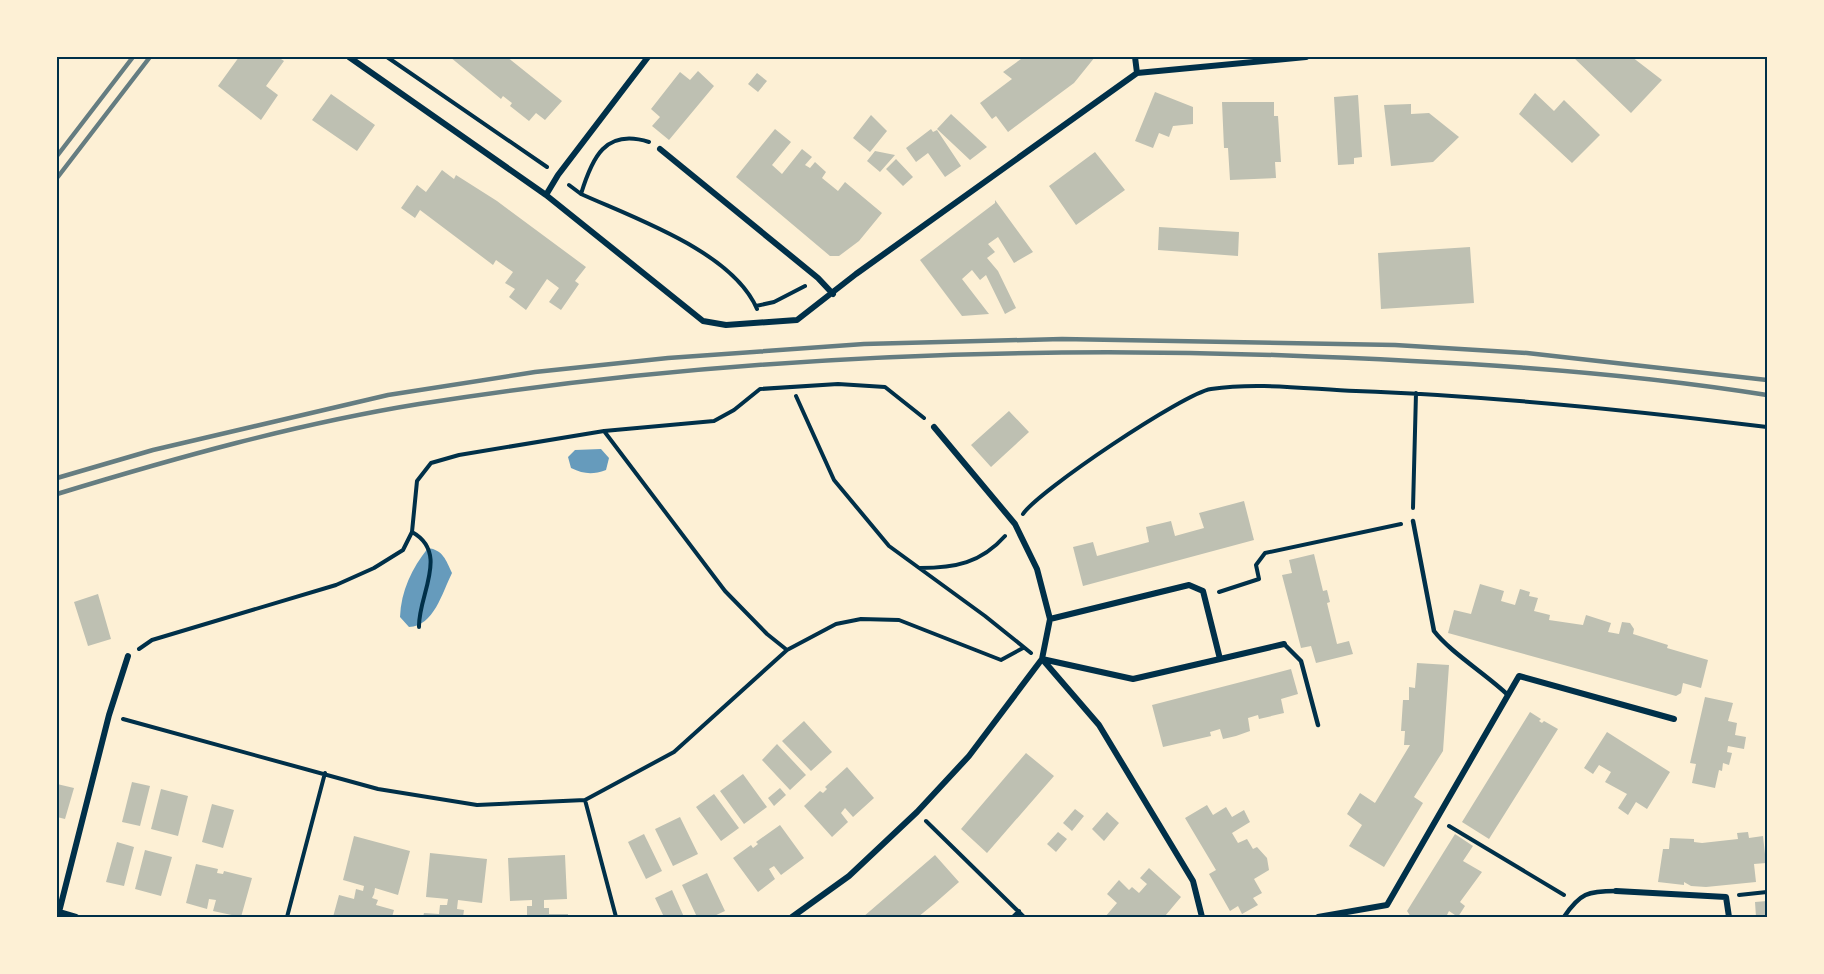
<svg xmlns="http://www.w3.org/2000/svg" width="1824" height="974" viewBox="0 0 1824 974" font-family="Poppins,sans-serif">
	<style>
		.water { fill: #669bbc }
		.building { fill: #bec0b2 }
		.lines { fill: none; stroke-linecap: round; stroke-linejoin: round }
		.path { stroke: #003049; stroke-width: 4 }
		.service { stroke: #003049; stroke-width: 4.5 }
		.minor { stroke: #003049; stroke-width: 6 }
		.rail { stroke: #657d81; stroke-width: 4.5 }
		.neatline { fill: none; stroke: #003049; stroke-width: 2 }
	</style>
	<rect width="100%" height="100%" fill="#fdf0d5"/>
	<path class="water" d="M601 449 609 458 606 470C592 475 584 474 571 468L568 457 575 450Z
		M428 548C443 550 446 560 452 573 442 593 434 626 409 627L400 617C401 591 412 568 428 548Z"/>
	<path class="building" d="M239 57H278L284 61 266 86 278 95 261 120 218 86Z
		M450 57H507L562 101 545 120 536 113 529 121 510 106 512 103 503 96 501 99Z
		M1019 57H1095L1074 83 1008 132 996 116 992 119 980 103 1012 79 1003 72 1021 59Z
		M1573 57H1632L1662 80 1631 113Z
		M698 71 714 86 669 140 652 126 660 117 651 109 680 72 690 80Z
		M757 73 767 81 758 92 748 84Z
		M1155 92 1193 107V124L1173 126 1169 137 1159 133 1153 148 1135 141Z
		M1535 93 1554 111 1564 100 1600 135 1572 163 1519 114Z
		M331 94 375 125 357 151 312 120Z
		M1358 95 1362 157 1354 158V164L1338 165 1334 97Z
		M1222 102H1274V116H1278L1281 162H1275L1276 178 1230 180 1228 148H1224Z
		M1411 104V114L1429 113 1459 137 1433 162 1391 166 1384 105Z
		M951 114 987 147 970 160 937 129Z
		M871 115 887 131 870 152 853 138Z
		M775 129 791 142 772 165 782 174 802 149 812 157 805 165 810 168 815 162 826 172 822 178 838 191 845 182 882 213 859 241 839 256H830L736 177Z
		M931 129 933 132 937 130 961 166 945 177 928 153 916 162 906 148Z
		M875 151 895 155 880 172 867 161Z
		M1095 152 1125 190 1076 225 1049 186Z
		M896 159 913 177 903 186 886 169Z
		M442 170 454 179 456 175 497 201 586 267 575 281 579 284 561 310 549 302 559 288 547 279 526 310 509 297 515 289 505 283 513 272 496 260 493 265 420 210 415 218 401 208 417 185 426 192Z
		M995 200 1033 252 1014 263 998 237 988 244 995 252 987 258 998 271 1016 308 1005 314 986 275 980 280 972 270 962 279 989 314 962 316 920 260 995 203Z
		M1159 227 1239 232 1238 256 1158 250Z
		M1470 247 1474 303 1381 309 1378 253Z
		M1009 411 1029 432 991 467 971 445Z
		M1244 501 1254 540 1083 586 1073 547 1093 542 1097 556 1149 542 1146 527 1171 521 1175 536 1204 528 1199 513Z
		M1314 554 1323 591 1327 590 1330 602 1327 603 1337 644 1349 641 1353 654 1316 663 1311 646 1301 648 1282 575 1292 573 1289 560Z
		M1480 584 1504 591 1501 601 1515 605 1520 589 1530 592 1529 596 1538 598 1534 611 1550 615 1549 620 1583 625 1586 615 1611 623 1608 632 1619 634 1622 622 1630 623 1634 629 1633 634 1668 645 1667 648 1708 660 1701 688 1683 683 1681 693 1676 696 1448 633 1454 610 1471 614Z
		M98 594 111 639 88 646 74 602Z
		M1417 663 1449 665 1443 751 1414 797 1423 803 1384 867 1349 846 1362 825 1347 814 1360 793 1375 803 1410 745H1404L1405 731H1401L1403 700H1409V687L1415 688Z
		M1291 669 1298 694 1281 699 1284 713 1259 719 1258 715 1248 718 1250 731 1236 736 1223 739 1220 729 1210 732 1211 736 1163 747 1152 705Z
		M1705 697 1733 703 1728 721 1737 723 1735 735 1746 737 1744 749 1728 746 1727 752 1732 753 1729 765 1723 763 1722 771 1719 770 1715 788 1692 783 1696 764 1690 763Z
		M1530 712 1541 719 1539 721 1542 723 1544 721 1558 729 1489 839 1462 822Z
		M804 721 832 752 811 771 782 741Z
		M1607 732 1670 772 1647 809 1636 802 1628 815 1618 808 1627 794 1605 782 1611 772 1599 765 1593 774 1584 768Z
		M777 744 806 775 790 790 762 760Z
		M1026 753 1054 776 987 853 961 829Z
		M847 767 874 798 853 817 845 808 841 813 848 822 832 837 804 806 820 791 823 793 827 789 825 787Z
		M743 774 767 807 744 824 720 791Z
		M132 782 150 786 140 826 122 822Z
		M57 784 74 788 65 819 57 817Z
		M780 788 786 795 774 806 768 798Z
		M161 789 188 796 178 836 151 829Z
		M714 794 739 828 721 841 696 807Z
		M212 804 234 810 223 848 202 842Z
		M1207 805 1213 815 1226 807 1232 817 1244 810 1250 822 1232 833 1238 843 1247 839 1253 849 1257 847 1267 858 1269 870 1254 879 1262 893 1253 898 1258 905 1242 914 1238 906 1230 911 1209 874 1216 870 1185 818Z
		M1075 809 1084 816 1072 831 1063 823Z
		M1107 812 1119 823 1104 841 1092 829Z
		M680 817 698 854 673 866 655 829Z
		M780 825 804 858 781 875 774 866 769 869 775 879 758 892 733 858 751 845 753 848 758 844 756 842Z
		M1058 832 1067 839 1056 852 1047 844Z
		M1748 832 1749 838 1763 836 1766 863 1754 864 1756 882 1706 887 1691 886 1684 882V885L1658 882 1663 849H1669L1670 838 1694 839V842L1702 843 1738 839 1737 833Z
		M644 834 662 871 646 879 628 842Z
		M1455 834 1473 846 1463 861 1482 872 1460 902 1465 906 1458 917 1449 911 1446 917H1411L1407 911Z
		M354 836 410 851 398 895 375 888 374 894 372 898 378 900 376 905 394 910 392 917H333L339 895 354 899 356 889 363 891 364 886 343 880Z
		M117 842 134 847 124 886 106 882Z
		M145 850 172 857 161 896 135 889Z
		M430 853 487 859 482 903 458 900 457 909 464 910 463 917H423L424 913 439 914 440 905H447L448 899 426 897Z
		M565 855 567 899 544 900V908H549V914H568V917H527V906H532V900L510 901 508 858Z
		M935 855 959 882 934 904 918 917H863Z
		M196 864 218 869 217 873 223 874 224 871 252 878 241 917 213 911 216 900 209 899 207 909 186 903Z
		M1149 868 1181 897 1165 916 1105 917 1117 903 1107 894 1119 880 1129 890 1132 887 1139 893 1147 884 1140 878Z
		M707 873 725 911 712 917H697L682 885Z
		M672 890 684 917H664L655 898Z
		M1767 901V917H1756L1755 902Z"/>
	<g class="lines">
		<path class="path" d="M387 57 547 167
			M569 185 581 194C634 218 733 252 757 309
			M581 194C592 158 605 128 649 142
			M756 306 774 302 805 286
			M796 396 834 480 889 546 985 616 1031 653
			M604 431 725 591 767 634 787 650
			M1413 508 1416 393
			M1023 514C1038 491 1184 393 1211 389 1258 382 1308 389 1356 391 1493 396 1630 410 1767 427
			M412 532C450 553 418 595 419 627
			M920 568C955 568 981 563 1005 536
			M1219 592 1259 579 1256 565 1265 553 1401 524
			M139 649 152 640 336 585 374 568 403 550 412 532 417 481 431 463 459 455 604 431 714 421 734 410 760 389 838 384 885 387 924 418
			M123 719 378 789 477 805 585 800 674 752 787 650 836 624 861 619 899 620 1001 660 1023 648
			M585 800 616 917
			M926 821 1024 917
			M1449 826 1564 895
			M1739 895 1767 892
			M287 917 325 773
			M1013 917 1019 911"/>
		<path class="service" d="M1413 521 1434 631C1450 652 1486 674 1508 695
			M1284 644 1301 661 1318 725
			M1564 917C1580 893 1588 891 1616 891"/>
		<path class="minor" d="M349 57 546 195 703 321 726 325 797 320 856 274 1137 73 1306 57
			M1135 57 1137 73
			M660 149 818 278 833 294
			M546 195 558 175 648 57
			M1042 659 1133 679 1220 659 1203 591 1189 585 1050 619
			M1220 659 1284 644
			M1043 660 1099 725 1193 881 1202 917
			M1616 891 1726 897 1729 917
			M76 917 59 912 109 715 128 656
			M792 917 849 876 917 812 969 756 1042 659 1050 619 1037 569 1015 524 934 427
			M1318 917 1387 905 1519 676 1674 719"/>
		<path class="rail" d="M57 156 133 57
			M57 178 150 57
			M57 478 153 450 388 395 535 372 668 358 864 344 1062 339 1395 345 1527 353 1767 380
			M57 494C175 458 296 424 419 404 702 359 988 346 1275 355 1439 361 1604 369 1767 395"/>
	</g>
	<rect width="1824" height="974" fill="none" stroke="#fdf0d5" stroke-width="117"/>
	<rect x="58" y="58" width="1708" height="858" class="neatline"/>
</svg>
